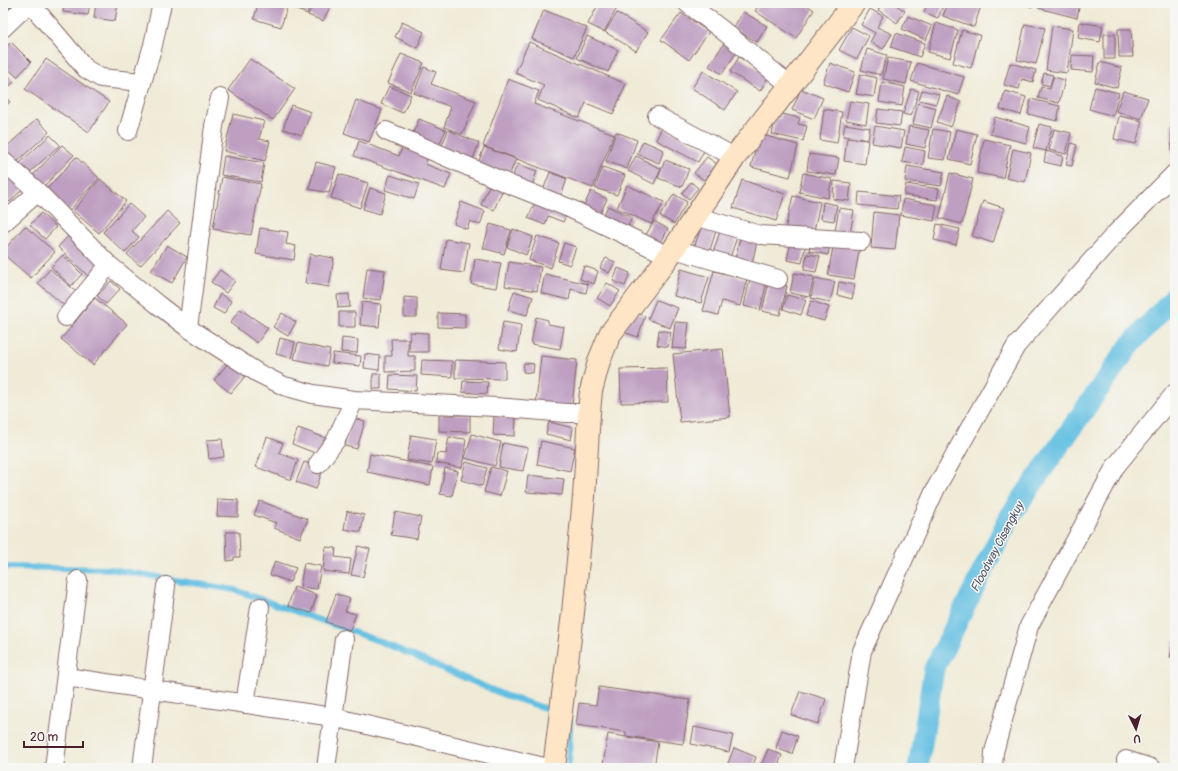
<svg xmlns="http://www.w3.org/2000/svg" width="1178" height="771" viewBox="0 0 1178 771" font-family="Pangolin,sans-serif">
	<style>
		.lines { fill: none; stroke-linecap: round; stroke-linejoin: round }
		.stream { stroke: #64bfe2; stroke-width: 6 }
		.canal { stroke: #64bfe2; stroke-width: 21 }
		.building { fill: #be9ec1 }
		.street-casing { stroke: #846667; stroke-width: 20 }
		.secondary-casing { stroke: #846667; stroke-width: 24 }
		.street { stroke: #fff; stroke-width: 18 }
		.secondary { stroke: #fee5c5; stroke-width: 22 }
		.labels { text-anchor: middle; stroke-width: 3; stroke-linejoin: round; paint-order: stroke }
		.water-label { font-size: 12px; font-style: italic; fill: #53576b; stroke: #f6f6f2 }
	</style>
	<rect width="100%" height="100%" fill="#f6f6f2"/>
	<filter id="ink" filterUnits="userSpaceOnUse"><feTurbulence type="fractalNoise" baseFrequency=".025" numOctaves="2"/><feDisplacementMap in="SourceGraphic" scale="8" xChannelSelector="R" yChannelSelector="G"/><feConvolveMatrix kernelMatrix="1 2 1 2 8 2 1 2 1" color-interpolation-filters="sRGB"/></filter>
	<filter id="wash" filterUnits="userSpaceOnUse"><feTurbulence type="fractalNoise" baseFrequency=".012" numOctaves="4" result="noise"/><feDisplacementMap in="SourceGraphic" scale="16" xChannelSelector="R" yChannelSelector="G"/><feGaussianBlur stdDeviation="0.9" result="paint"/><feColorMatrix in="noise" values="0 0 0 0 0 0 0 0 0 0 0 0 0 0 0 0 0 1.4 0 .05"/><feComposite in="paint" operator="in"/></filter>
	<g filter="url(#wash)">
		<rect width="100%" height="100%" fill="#f0ebd7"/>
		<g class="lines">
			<path class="stream" d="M3 567 110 569 235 590 384 643 504 695 557 712
				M569 768 570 721"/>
			<path class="canal" d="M918 768 934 669 1010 516 1130 345 1175 296"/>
		</g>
		<g id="blocks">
			<path class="building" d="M3 3H15L3 13Z
				M64 3H90L88 15 63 12Z
				M96 3H118L115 21 94 18Z
				M258 3H273L287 7 281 27 254 19Z
				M297 3H310L307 14 295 9Z
				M313 3H332L323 21 308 15Z
				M599 3H607L617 8 604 32 588 24Z
				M760 3H785L791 6 793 3H804L814 10 796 38 755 11Z
				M883 3H893L905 11 897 23 878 10Z
				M928 3H944L938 18 924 12Z
				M948 3H982L974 27 943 16Z
				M1020 3H1032V7Z
				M1039 3H1080L1077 18 1038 8Z
				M870 9 883 16 877 27 892 34 883 49 870 42 875 33 861 25Z
				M544 10 587 28 574 57 532 39Z
				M743 12 767 26 757 42 733 28Z
				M617 13 648 32 636 51 605 32Z
				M681 13 709 32 689 60 661 40Z
				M908 16 932 26 926 40 902 29Z
				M402 22 424 32 417 48 395 37Z
				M1080 22 1103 26 1100 42 1078 38Z
				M936 23 958 30 950 58 928 52Z
				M1025 24 1045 28 1036 64 1017 60Z
				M1052 26 1073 29 1067 73 1046 70Z
				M852 27 869 36 857 59 839 50Z
				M1118 29H1131L1133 57H1119Z
				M962 30 980 35 971 68 953 63Z
				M896 33 925 43 920 57 891 47Z
				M1104 34H1115V59H1104Z
				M587 36 618 50 608 72 577 58Z
				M11 42 31 62 17 77 3 64V51Z
				M529 42 626 84 613 114 586 103 579 118 538 100 544 85 515 73Z
				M725 42 738 50 722 74 709 66Z
				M867 49 887 55 881 75 861 70Z
				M401 54 424 63 411 92 388 83Z
				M1072 55 1094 56 1093 72 1071 70Z
				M739 57 769 76 760 91 730 72Z
				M888 58 911 62 906 84 883 79Z
				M46 59 109 102 89 132 25 89Z
				M250 59 295 89 273 120 228 90Z
				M1100 62 1122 68 1117 88 1095 82Z
				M830 63 855 72 848 92 823 83Z
				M917 63 964 77 958 95 911 81Z
				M1010 63 1036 70 1033 82 1022 79 1019 89 1004 85Z
				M424 67 436 72 431 84 476 101 462 134 444 127 451 107 414 93Z
				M3 70 14 82 3 92Z
				M703 71 737 92 725 110 692 88Z
				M1044 73 1053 75 1050 86 1041 84Z
				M860 74 877 78 874 97 856 94Z
				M1053 77 1065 80 1059 103 1038 98 1041 87 1050 89Z
				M508 79 539 91 534 104 614 134 593 188 483 146Z
				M882 82 905 87 902 106 879 102Z
				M389 86 411 95 403 113 381 104Z
				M1095 87 1119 93 1113 116 1089 109Z
				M801 89 823 98 814 119 792 110Z
				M911 89 919 91 911 116 903 114Z
				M922 90 939 94 936 104 919 100Z
				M1005 91 1026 97 1021 115 1000 109Z
				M1123 91 1148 98 1141 119 1116 111Z
				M3 95 10 102 3 108Z
				M947 96 961 102 951 127 937 122Z
				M1031 99 1060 106 1057 121 1028 114Z
				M356 100 382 110 369 142 344 133Z
				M850 101 869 104 866 124 846 120Z
				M918 103 936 108 931 128 913 124Z
				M291 105 311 112 302 135 283 129Z
				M824 109 842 112 837 143 820 140Z
				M878 109 902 112 900 126 876 123Z
				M233 114 264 121 259 139 270 141 265 161 224 151Z
				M782 114 800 118 798 124 807 126 803 141 772 134 776 118 780 119Z
				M1119 116 1142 121 1136 144 1114 139Z
				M995 117 1030 127 1026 143 990 134Z
				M37 119 49 132 17 162 4 149Z
				M419 119 446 130 437 149 411 138Z
				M1171 123H1175V153H1172Z
				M845 124 870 128 868 140 843 136Z
				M1039 124 1052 127 1046 151 1033 148Z
				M875 126 904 131 901 148 872 143Z
				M909 126 929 130 925 148 906 144Z
				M662 127 705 149 698 162 656 140Z
				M933 129 950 132 945 160 928 158Z
				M956 129 977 134 970 164 949 159Z
				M1054 129 1071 133 1066 154 1049 150Z
				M448 130 479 143 471 164 440 151Z
				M616 132 637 140 627 169 606 161Z
				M759 134 798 145 790 177 751 167Z
				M50 135 60 145 29 173 20 163Z
				M847 138 868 140 865 164 844 161Z
				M984 139 1010 145 1003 178 977 173Z
				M359 141 399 156 402 148 428 157 425 164 451 174 445 189 354 156Z
				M643 141 664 150 659 163 637 154Z
				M1071 143 1077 145 1072 166 1066 165Z
				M62 145 74 155 43 187 32 176Z
				M484 147 516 159 507 181 476 169Z
				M905 147 925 151 923 165 902 162Z
				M1013 149 1031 153 1025 182 1006 178Z
				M1046 151 1063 156 1061 166 1044 162Z
				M809 154 839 158 836 175 807 171Z
				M224 156 264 163 261 182 221 175Z
				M636 156 661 169 654 184 628 171Z
				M76 157 99 178 69 211 46 190Z
				M707 157 717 164 704 180 694 173Z
				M665 160 689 169 682 187 658 178Z
				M316 162 336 167 329 193 309 189Z
				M517 164 537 171 531 189 511 182Z
				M907 166 944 172 941 186 905 181Z
				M603 167 625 175 617 195 595 188Z
				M3 170 23 188 10 202 3 196Z
				M550 172 567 179 559 202 541 196Z
				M803 173 832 179 828 198 799 192Z
				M950 173 973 179 962 224 939 218Z
				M339 174 368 183 360 208 331 198Z
				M390 175 419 184 414 199 385 190Z
				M222 177 261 184 251 235 213 229Z
				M100 179 126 201 99 233 73 211Z
				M742 180 785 194 776 221 733 208Z
				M834 181 851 183 849 201 833 199Z
				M691 182 698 188 689 199 682 193Z
				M906 184 939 189 937 200 904 195Z
				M627 185 664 202 651 224 617 208Z
				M489 186 502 191 494 210 481 205Z
				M370 188 386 193 380 214 363 209Z
				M591 191 607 199 598 218 582 210Z
				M859 192 899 196 897 209 858 205Z
				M674 194 687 202 674 224 660 216Z
				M793 196 820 202 813 236 785 230Z
				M903 199 937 205 934 221 901 215Z
				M536 200 567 214 563 222 548 216 545 225 528 218Z
				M983 201 1004 208 993 243 972 236Z
				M461 202 485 211 480 225 470 221 467 229 454 224Z
				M823 202 837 205 834 221 821 219Z
				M129 204 144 217 132 231 139 237 125 253 103 232Z
				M608 206 632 218 625 232 601 220Z
				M839 208 854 210 850 234 835 231Z
				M167 211 180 223 140 266 127 254Z
				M874 212 899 215 895 250 871 248Z
				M41 213 56 227 45 239 30 225Z
				M654 221 668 229 659 246 644 238Z
				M490 224 511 230 504 254 483 248Z
				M702 224 717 228 708 256 693 251Z
				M937 224 960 229 956 245 934 240Z
				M25 226 55 252 31 278 3 254V251Z
				M260 228 288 232 286 244 296 246 294 260 256 254Z
				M721 228 738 234 729 261 712 256Z
				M513 229 533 237 526 255 507 247Z
				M71 233 104 265 91 279 58 247Z
				M741 234 758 238 752 263 735 259Z
				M537 236 559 243 551 268 529 260Z
				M446 239 469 243 464 273 441 270Z
				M791 241 806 243 802 263 787 260Z
				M811 241 830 245 828 255 809 251Z
				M834 241 860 246 854 279 828 275Z
				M564 243 576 247 570 265 558 261Z
				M167 245 187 257 172 283 151 271Z
				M310 254 334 258 329 287 305 283Z
				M807 254 820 256 816 272 804 270Z
				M63 255 82 274 71 286 51 267Z
				M606 258 615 262 609 273 600 268Z
				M475 259 501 263 496 288 471 284Z
				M509 262 541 267 537 291 505 286Z
				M584 266 598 271 594 284 580 279Z
				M367 268 385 270 381 300 363 298Z
				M618 268 630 273 625 286 613 281Z
				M50 269 79 294 67 308 38 283Z
				M681 269 709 277 701 303 674 296Z
				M220 270 235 281 226 293 211 282Z
				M714 271 747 279 740 306 722 301 718 315 703 311Z
				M794 273 814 277 809 297 790 293Z
				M545 274 588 284 586 293 571 289 569 300 541 293Z
				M815 278 835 282 830 302 811 298Z
				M750 279 767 282 760 310 744 306Z
				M111 281 120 289 106 304 97 296Z
				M769 282 787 286 780 315 762 311Z
				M839 282 855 285 852 299 837 295Z
				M607 283 620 291 610 306 597 298Z
				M514 291 533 297 527 315 508 310Z
				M220 294 231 301 224 314 213 308Z
				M349 294 350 307 338 308 337 295Z
				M787 295 806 300 801 315 783 309Z
				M404 297 417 298V317H404Z
				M95 298 127 324 93 365 61 339Z
				M656 300 678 308 670 328 648 319Z
				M811 301 829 307 824 321 806 316Z
				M362 302 381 304 379 327 360 325Z
				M240 309 268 328 257 343 230 323Z
				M630 311 645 316 638 337 623 332Z
				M339 312H355V327H339Z
				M282 313 296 322 288 336 273 327Z
				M438 313 465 314V328L438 327Z
				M536 317 548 320V324L564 327 560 349 531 344Z
				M503 322 521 325 517 352 499 349Z
				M675 322 689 323 686 349 672 348Z
				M659 330 671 332 668 347 657 345Z
				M410 332 428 333V352H409Z
				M280 338 295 342 291 358 276 354Z
				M342 338 358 340 357 353 341 352Z
				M391 339H408V356H415V371L385 372V356H392Z
				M298 343 330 350 327 366 294 359Z
				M723 349 730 417 680 422 673 354Z
				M333 353 361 356 360 366 332 363Z
				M365 354 380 356 379 370 364 368Z
				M541 356 577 360 572 407 536 403Z
				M422 360 452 361V377L421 375Z
				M455 360 505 362V379L455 378Z
				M230 361 247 374 231 393 214 380Z
				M524 363 534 364 533 373 523 372Z
				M667 368 668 402 621 403 620 369Z
				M373 374H381V389H373Z
				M390 375 417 376 416 391 389 389Z
				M463 381 488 382 487 394 462 392Z
				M439 415H470V432L439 431Z
				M494 416H516L515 436 493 435Z
				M352 418 365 421 357 449 345 446Z
				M549 422 573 428 571 440 546 434Z
				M298 428 326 438 320 455 292 444Z
				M472 434 501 442 495 466 465 458Z
				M411 435 436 439 432 464 407 460Z
				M267 437 283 443 279 453 298 460 291 480 256 467Z
				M449 437 466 439 462 468 436 463 437 453 446 454Z
				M222 439 224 457 209 459 207 440Z
				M541 441 575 448 570 471 537 464Z
				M503 443 528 448 523 471 499 467Z
				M370 454 433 467 430 485 367 472Z
				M304 462 323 469 316 489 296 482Z
				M466 462 487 468 482 486 461 480Z
				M491 467 507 471 500 496 484 492Z
				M445 468 458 471 452 496 440 494Z
				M528 475 564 479 562 495 526 492Z
				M218 499 238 500V517L217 516Z
				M260 501 308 519 300 538 274 528 276 523 254 515Z
				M347 511 364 515 361 532 344 529Z
				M395 512 421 517 417 539 391 535Z
				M226 532H239L240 557H234V560L227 561Z
				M358 546 370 549 363 577 351 575Z
				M326 547 336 548 335 557 351 559 349 574 323 571Z
				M275 561 296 568 290 582 270 575Z
				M304 563 321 566 317 589 300 587Z
				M294 587 317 595 311 613 288 606Z
				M336 594 350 599 345 611 356 614 350 630 326 622Z
				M1174 639H1175V658L1170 657Z
				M599 687 690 700 683 744 626 736V732L576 725 579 703 596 705Z
				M800 691 826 699 818 724 791 715Z
				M694 727 733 735 729 752 691 744Z
				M782 730 798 736 792 754 776 748Z
				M608 734 658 742 654 768H627L603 764Z
				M734 748 756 757 752 768H726Z
				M768 749 782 755 777 768H760Z"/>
		</g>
	</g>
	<g filter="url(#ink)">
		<use href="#blocks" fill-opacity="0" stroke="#846667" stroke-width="1"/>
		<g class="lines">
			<g class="street-casing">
				<path id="street" d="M30 3 86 69 101 78 142 82
					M687 3 721 29 791 86
					M3 28 29 3
					M657 116 725 152 734 158
					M128 131 153 45 162 3
					M386 131 511 185 569 208 669 256
					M3 161 38 192 109 265 157 304 188 328 258 373 284 386 313 394 354 400 496 407 566 413H589
					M695 216 760 235 861 241
					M3 223 38 192
					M674 249 778 279
					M66 317 109 265
					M188 328 214 126 220 98
					M318 464 336 440 354 400
					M66 677 333 717 548 768
					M245 704 260 607
					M1126 760 1151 768
					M54 768 78 580
					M142 768 166 586
					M326 768 344 639
					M843 768 862 651 936 488 1016 346 1115 234 1175 173
					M993 768 994 752 1029 626 1115 467 1175 393"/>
			</g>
			<g class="secondary-casing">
				<path id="secondary" d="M554 768 573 613 584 497 589 413 591 391 599 361 610 334 669 256 734 158 854 3"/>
			</g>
			<use href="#street" class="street"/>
			<use href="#secondary" class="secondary"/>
		</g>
	</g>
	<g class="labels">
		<g class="water-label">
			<text transform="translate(997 547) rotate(-62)" y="4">Floodway Cisangkuy</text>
		</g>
	</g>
	<rect width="1178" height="771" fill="none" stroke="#f6f6f2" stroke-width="16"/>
	<g transform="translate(1136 729) rotate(175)" stroke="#f6f6f2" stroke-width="3" paint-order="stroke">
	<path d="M0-3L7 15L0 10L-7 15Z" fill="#4a1f2b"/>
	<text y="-6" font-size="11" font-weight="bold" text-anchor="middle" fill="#4a1f2b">U</text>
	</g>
	<path d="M24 741v6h59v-6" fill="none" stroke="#4a1f2b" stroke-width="2"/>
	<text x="30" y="741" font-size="12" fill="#4a1f2b" stroke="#f6f6f2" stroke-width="3" paint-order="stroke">20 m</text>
</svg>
